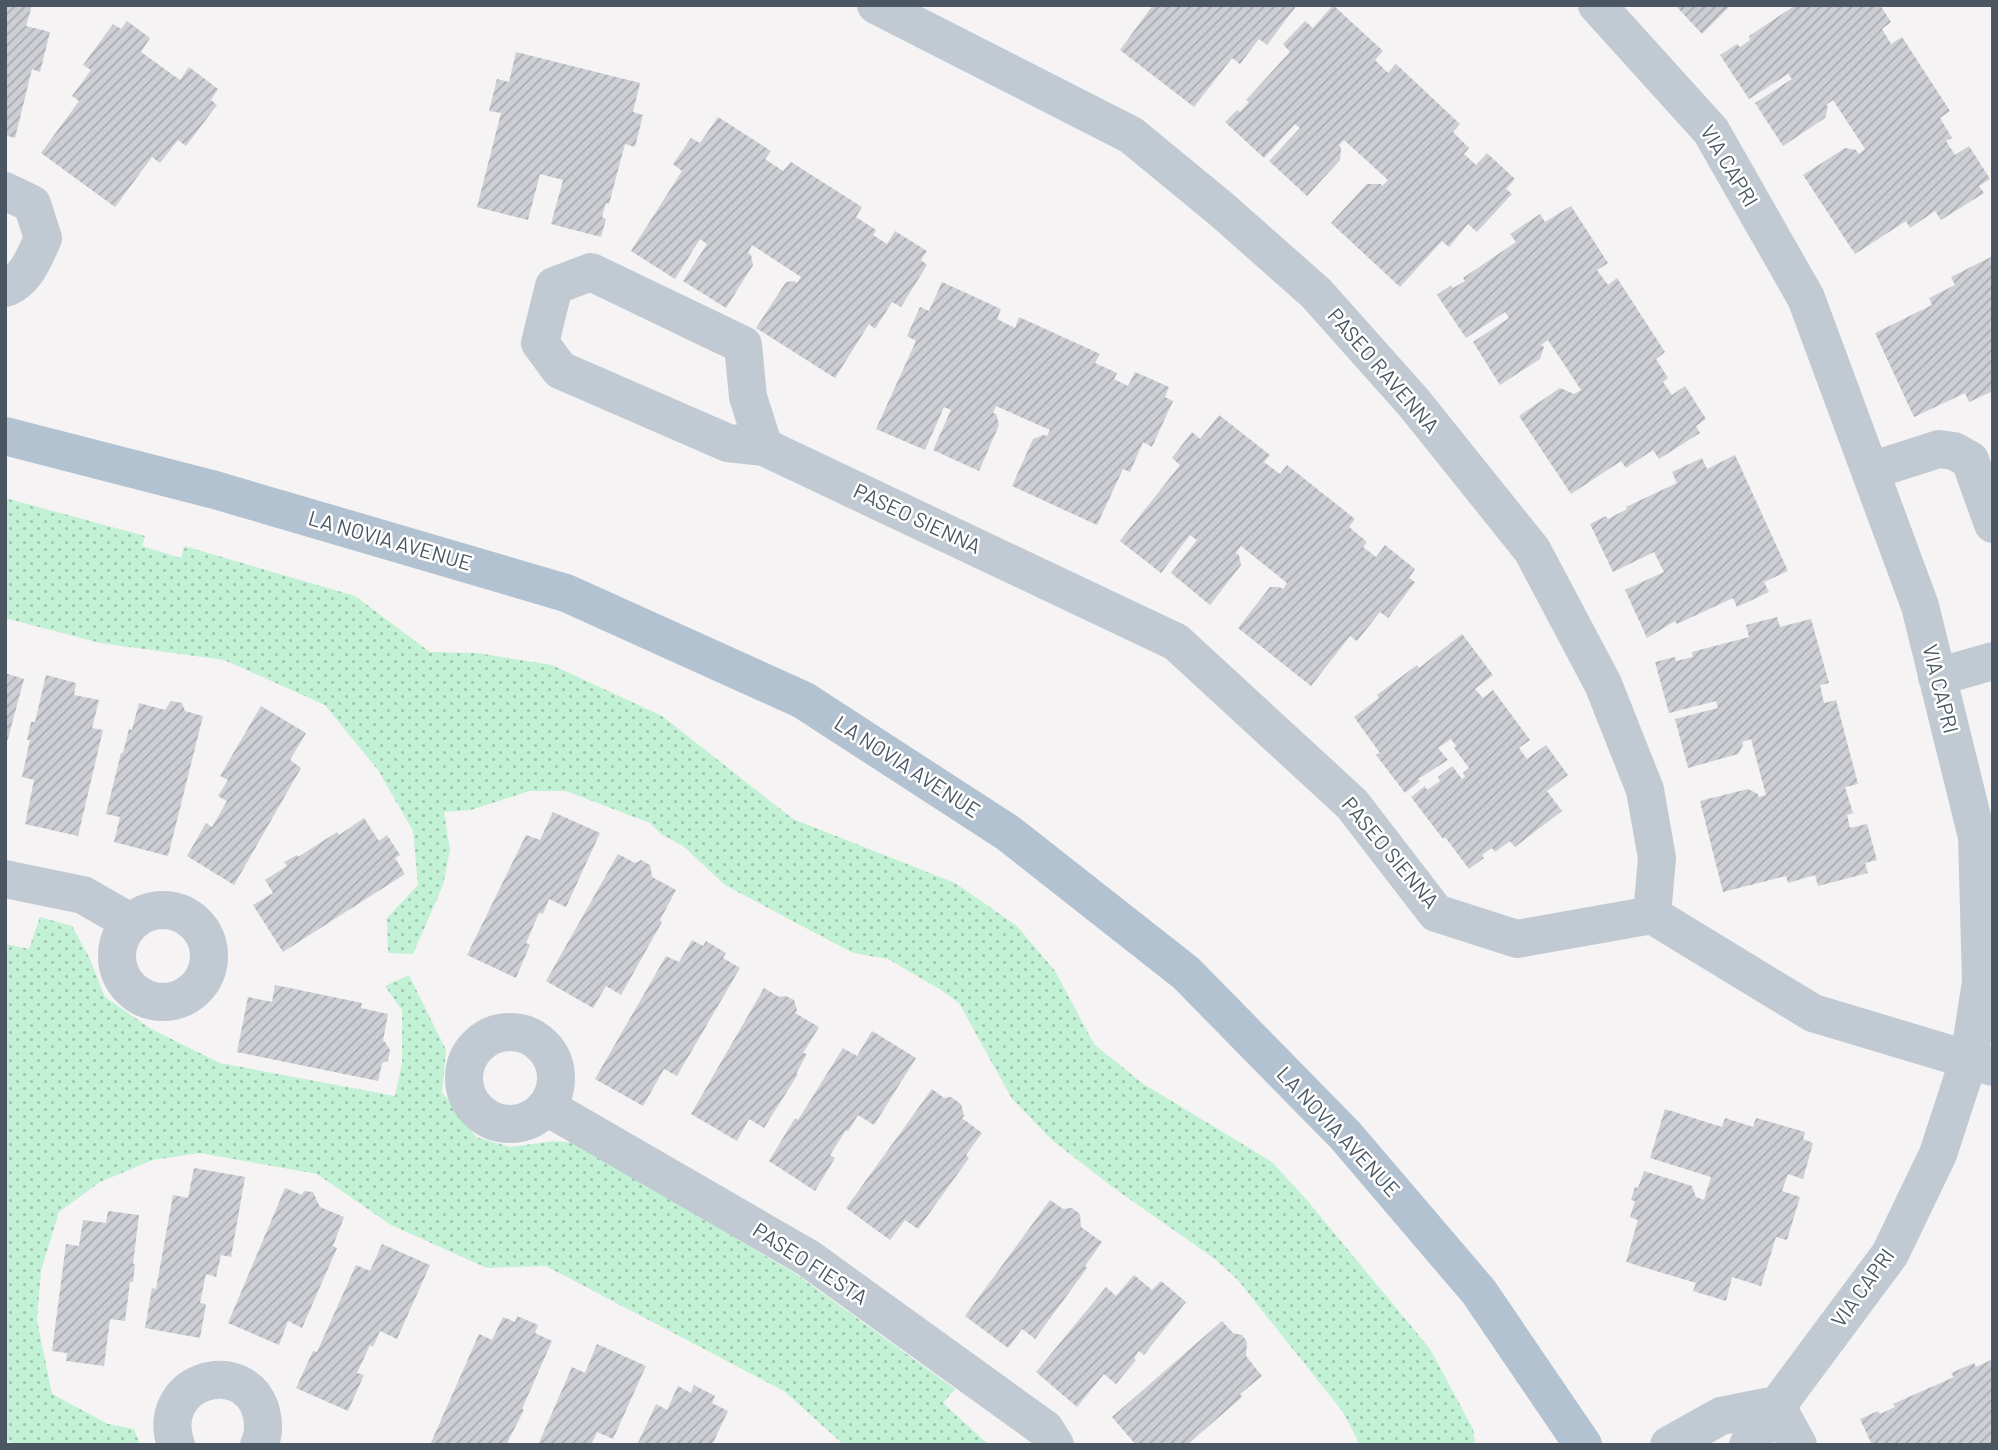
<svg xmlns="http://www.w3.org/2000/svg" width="1998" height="1450" viewBox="0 0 1998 1450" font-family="Barlow,sans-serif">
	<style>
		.grass { fill: url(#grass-dots) }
		.building { fill: url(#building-hatch) }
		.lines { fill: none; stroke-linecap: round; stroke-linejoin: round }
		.minor { stroke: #c1cad2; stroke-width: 38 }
		.major { stroke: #b3c2d1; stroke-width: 38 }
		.labels { text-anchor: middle; stroke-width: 5; stroke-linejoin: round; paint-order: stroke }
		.street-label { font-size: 21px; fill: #4a5661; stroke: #fff }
	</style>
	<defs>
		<pattern id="grass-dots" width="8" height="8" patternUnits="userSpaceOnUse" patternTransform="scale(1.75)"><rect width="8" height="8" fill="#c3f1d5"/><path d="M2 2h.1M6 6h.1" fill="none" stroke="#a0c6b0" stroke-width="1.8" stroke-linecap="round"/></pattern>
		<pattern id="building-hatch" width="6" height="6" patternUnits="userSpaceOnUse" patternTransform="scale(1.75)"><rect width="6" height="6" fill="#cdcfd5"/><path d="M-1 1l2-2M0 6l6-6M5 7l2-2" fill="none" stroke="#a8abb0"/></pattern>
	</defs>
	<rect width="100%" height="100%" fill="#f5f3f3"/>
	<path class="grass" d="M5 498 145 536 142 546 181 558 184 546 355 596 430 652 477 653 552 665 662 716 793 819 955 883 1017 926 1055 971 1094 1044 1142 1083 1272 1162 1306 1199 1430 1349 1473 1429 1475 1445H1360L1343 1412 1237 1279 1215 1259 1111 1186 1052 1140 1012 1099 959 1003 941 990 888 959 853 953 725 885 683 846 661 834 650 823 566 791H529L471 810 444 812 450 850 443 885 413 954 388 953 387 918 418 885 413 831 378 770 325 705 224 660 100 643 5 618Z
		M40 917 72 926 89 957 105 997 151 1029 220 1063 395 1096 402 1063V1010L385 986 409 975 446 1050 442 1092 476 1137 510 1147 555 1141 574 1143 796 1274 955 1389 943 1403 989 1445H844L784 1391 546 1266 487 1268 391 1225 317 1174 200 1153 153 1160 100 1182 59 1212 41 1271 37 1320 52 1394 108 1424 134 1429 140 1445H24L5 1441V944L29 949Z"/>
	<path class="building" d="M5 5H32L26 26 50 32 40 72 32 69 15 138 5 135Z
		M1153 5H1297L1267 45 1259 39 1240 64 1232 58 1194 107 1120 50Z
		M1333 5 1383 51 1375 60 1388 73 1396 64 1460 124 1453 132 1469 148 1464 154 1476 165 1487 153 1515 179 1506 189 1512 194 1477 232 1468 224 1449 247 1442 241 1400 287 1331 223 1367 184H1381L1382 186 1388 180 1344 140 1339 145 1341 148 1340 160 1307 196 1269 161 1300 128 1295 124 1264 158 1225 122 1237 110 1240 112 1249 102 1246 100 1290 52 1283 44 1305 21 1313 28Z
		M1675 5H1731L1702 34Z
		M1796 5H1880L1891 22 1882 29 1891 44 1902 37 1950 111 1940 118 1952 138 1946 141 1955 155 1969 146 1990 179 1979 186 1984 193 1941 220 1935 211 1910 228 1906 221 1855 254 1803 175 1845 148 1856 150 1859 154 1865 149 1833 100 1826 105 1828 107 1825 118 1783 146 1755 103 1792 79 1788 74 1749 99 1720 55 1737 44 1740 47 1750 40 1749 36Z
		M127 21 150 38 141 52 180 80 189 67 218 89 211 100 217 105 186 146 178 140 160 163 152 157 115 207 41 153 79 101 72 96 91 70 83 65 113 24 121 29Z
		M516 52 640 83 633 112 643 115 635 147 625 144 609 204 606 203 602 217 606 219 601 237 551 224 563 180 540 174 528 220 477 207 501 113 489 111 497 79 509 82Z
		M718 117 771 151 765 159 783 171 791 162 862 207 856 217 876 230 873 235 887 244 895 231 927 251 921 260 927 265 901 307 892 302 875 329 869 324 835 378 756 328 786 282 794 281 797 283 801 277 752 245 748 253 751 255 753 265 726 308 683 281 707 244 700 239 675 279 631 251 682 171 673 164 691 138 700 143Z
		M1571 206 1608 263 1597 270 1608 285 1617 278 1665 352 1656 359 1668 378 1663 382 1672 395 1685 386 1706 419 1696 426 1700 433 1659 459 1653 450 1626 468 1621 461 1571 494 1519 416 1560 388 1574 394 1581 390 1548 340 1541 345 1544 347 1540 359 1500 385 1473 342 1509 318 1505 312 1466 338 1437 295 1451 285 1453 288 1465 281 1463 278 1516 242 1510 234 1540 214 1545 222Z
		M1993 256V391L1969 402 1965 393 1914 417 1875 333 1932 305 1929 298 1955 285 1951 277Z
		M942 282 1001 309 997 319 1015 328 1019 317 1100 354 1095 363 1117 373 1114 379 1128 386 1135 372 1169 387 1165 397 1173 401 1152 447 1143 442 1130 472 1123 469 1097 525 1012 486 1033 439 1043 435 1047 436 1050 430 996 406 993 413 996 414 999 425 979 471 933 450 951 410 944 407 925 450 876 429 916 341 907 336 920 307 929 311Z
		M1219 415 1270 455 1264 462 1280 474 1287 465 1355 519 1349 527 1367 542 1363 547 1376 557 1385 545 1415 569 1409 578 1415 582 1388 618 1380 612 1357 641 1350 636 1311 686 1238 628 1270 587H1279L1283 589 1287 583 1241 546 1236 553 1239 555 1241 565 1210 605 1171 573 1197 540 1190 535 1161 573 1120 541 1180 465 1172 458 1192 432 1200 439Z
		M1735 455 1788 571 1764 582 1769 592 1737 607 1733 598 1677 624 1675 621 1647 638 1625 590 1664 572 1654 552 1613 572 1590 524 1606 516 1608 519 1627 509 1626 507 1677 483 1672 472 1702 458 1707 469Z
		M1777 617 1780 627 1811 619 1829 683 1820 685 1824 703 1836 700 1858 784 1845 787 1853 813 1847 815 1850 828 1867 824 1877 860 1865 863 1868 873 1818 886 1815 875 1788 883 1786 876 1723 892 1700 801 1748 789 1758 794V797L1766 795 1751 739 1742 742 1743 745 1738 754 1688 768 1675 719 1718 708 1716 701 1669 713 1655 662 1675 657 1676 661 1693 657 1692 652 1749 637 1746 625Z
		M1462 634 1493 675 1475 689 1483 698 1493 690 1530 740 1519 748 1527 759 1546 745 1568 775 1547 791 1562 811 1515 847 1510 841 1495 852 1492 848 1482 855 1484 858 1469 869 1445 837 1443 839 1411 797 1425 786 1427 790 1440 781 1438 777 1452 766 1462 779 1465 777 1463 773 1469 768 1454 748 1456 746 1451 739 1438 748 1448 760 1418 779 1420 781 1405 793 1376 755 1380 753 1354 717 1379 698 1377 695 1417 665 1419 668Z
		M5 673 24 679 6 746H5Z
		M46 675 76 683 74 695 99 700 92 728 103 730 78 836 25 824 34 780 22 777 30 740H27L31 722H35Z
		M171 701 182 703 185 711 203 716 168 856 114 842 120 817 106 814 121 753H123L129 729 132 730 139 703 165 710Z
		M261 706 306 733 290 760 301 768 234 885 187 856 206 823 212 827 227 801 218 796 228 780 220 776Z
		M553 812 600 833 566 907 549 899 543 914 539 913 526 943 530 945 516 978 467 955 526 835 540 840Z
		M364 818 379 841 387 835 400 855 395 858 405 874 283 952 253 905 273 893 265 880 287 866 284 862 297 855 298 857 337 832 339 835Z
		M618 854 635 863 641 860 650 865 652 877 676 890 660 920 662 922 621 995 606 986 593 1008 546 981Z
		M692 940 703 946 706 941 726 953 723 958 740 968 677 1076 664 1069 643 1106 595 1079 666 956 679 962Z
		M275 985 362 1003 361 1008 388 1014 383 1041 385 1042 390 1050 388 1061 382 1063 378 1081 237 1052 248 997 272 1002Z
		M764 988 779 997 786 996 794 1000 797 1010 795 1013 819 1027 803 1053 807 1054 796 1074H798L764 1128 749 1119 737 1141 691 1114Z
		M872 1031 916 1058 874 1125 858 1115 848 1131 846 1130 830 1155 835 1158 815 1191 769 1161 795 1118 798 1120 843 1048 857 1056Z
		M932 1089 944 1098 951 1097 961 1104 964 1116 962 1118 982 1133 966 1155 969 1158 918 1229 905 1220 890 1240 846 1208Z
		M1665 1109 1722 1127 1725 1118 1753 1127 1756 1118 1805 1132 1803 1139 1813 1143 1803 1179 1788 1174 1782 1191 1800 1197 1787 1240 1776 1237 1761 1286 1732 1277 1726 1301 1693 1291 1696 1283 1626 1262 1638 1220 1630 1217 1635 1201 1631 1200 1635 1187 1638 1188 1644 1171 1692 1186 1696 1197 1704 1200 1711 1177 1650 1158Z
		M194 1168 245 1177 231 1257 221 1255 216 1277 206 1274 200 1303 206 1304 200 1338 145 1328 152 1288 156 1289 173 1195 188 1198Z
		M285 1188 302 1195 304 1191 313 1192 320 1207 344 1217 333 1246 337 1248 302 1328 288 1321 279 1345 228 1323Z
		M1050 1200 1063 1209 1072 1208 1080 1214 1081 1227 1102 1242 1085 1266 1087 1268 1035 1339 1022 1329 1008 1348 965 1316Z
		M108 1211 139 1215 133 1264H135L133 1282H130L125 1321 110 1319 104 1366 66 1361 67 1353 52 1351 66 1244 79 1246 83 1220 106 1223Z
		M382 1244 430 1265 397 1339 380 1331 373 1347 370 1345 357 1373 364 1375 348 1411 296 1388 313 1351 317 1352 356 1265 370 1271Z
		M1134 1275 1152 1290 1161 1281 1186 1302 1144 1355 1139 1351 1134 1358 1136 1360 1116 1384 1104 1374 1077 1407 1036 1372 1106 1287 1116 1296Z
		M517 1316 538 1325 535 1333 552 1341 522 1409 524 1410 506 1445H430L479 1334 492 1340 503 1317 515 1322Z
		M1222 1321 1233 1333 1242 1335 1247 1342 1246 1356 1262 1376 1240 1394 1242 1397 1187 1445H1167L1165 1442 1162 1445H1136L1112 1417Z
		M597 1344 646 1366 613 1439 597 1432 591 1445H538L572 1367 585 1373Z
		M1993 1359V1445H1872L1860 1419 1878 1411 1880 1414 1895 1407 1893 1404 1954 1377 1951 1373 1974 1363 1976 1367Z
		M694 1385 715 1396 712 1403 728 1411 712 1445H637L656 1404 667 1410 678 1386 691 1393Z"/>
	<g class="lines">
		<path class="minor" d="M876 5 1131 135 1221 209 1316 293 1414 403 1532 550 1603 684 1645 790 1657 858 1652 915
			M1597 5 1711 131 1806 298 1920 606 1977 837 1981 982 1969 1059 1938 1154 1890 1254 1748 1445
			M5 191 32 204 43 238C35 256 26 281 5 288
			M764 447 748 397 743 345 591 272 554 286 540 343 560 370 728 443 764 447 1176 642 1352 804 1436 913 1517 939 1652 915 1813 1013 1993 1067
			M1870 471 1939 449 1954 451 1970 460 1993 524
			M1937 677 1993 661
			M5 879 83 895 130 922
			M117 956a46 46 0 1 1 92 0a46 46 0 1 1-92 0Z
			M464 1078a46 46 0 1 1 92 0a46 46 0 1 1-92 0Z
			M547 1107 808 1258 1045 1429 1055 1445
			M1776 1405 1798 1445
			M176 1445C154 1382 240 1355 260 1408 264 1421 265 1433 259 1445
			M1669 1445 1721 1416 1776 1405"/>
		<path class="major" d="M5 436 215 490 566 593 803 700 1008 833 1186 973 1345 1135 1479 1292 1583 1445"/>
	</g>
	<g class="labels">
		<g class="street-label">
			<text transform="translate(1729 166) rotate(59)" y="7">VIA CAPRI</text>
			<text transform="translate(1383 371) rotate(49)" y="7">PASEO RAVENNA</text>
			<text transform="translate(917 519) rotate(25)" y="7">PASEO SIENNA</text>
			<text transform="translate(390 541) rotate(16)" y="7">LA NOVIA AVENUE</text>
			<text transform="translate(1940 689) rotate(76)" y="7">VIA CAPRI</text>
			<text transform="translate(907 767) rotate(33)" y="7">LA NOVIA AVENUE</text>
			<text transform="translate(1390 853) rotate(50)" y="7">PASEO SIENNA</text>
			<text transform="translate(1338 1132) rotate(47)" y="7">LA NOVIA AVENUE</text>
			<text transform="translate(810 1264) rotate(33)" y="7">PASEO FIESTA</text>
			<text transform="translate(1863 1288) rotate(-54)" y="7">VIA CAPRI</text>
		</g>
	</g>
	<rect width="1998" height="1450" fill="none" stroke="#4a5661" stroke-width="14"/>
</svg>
